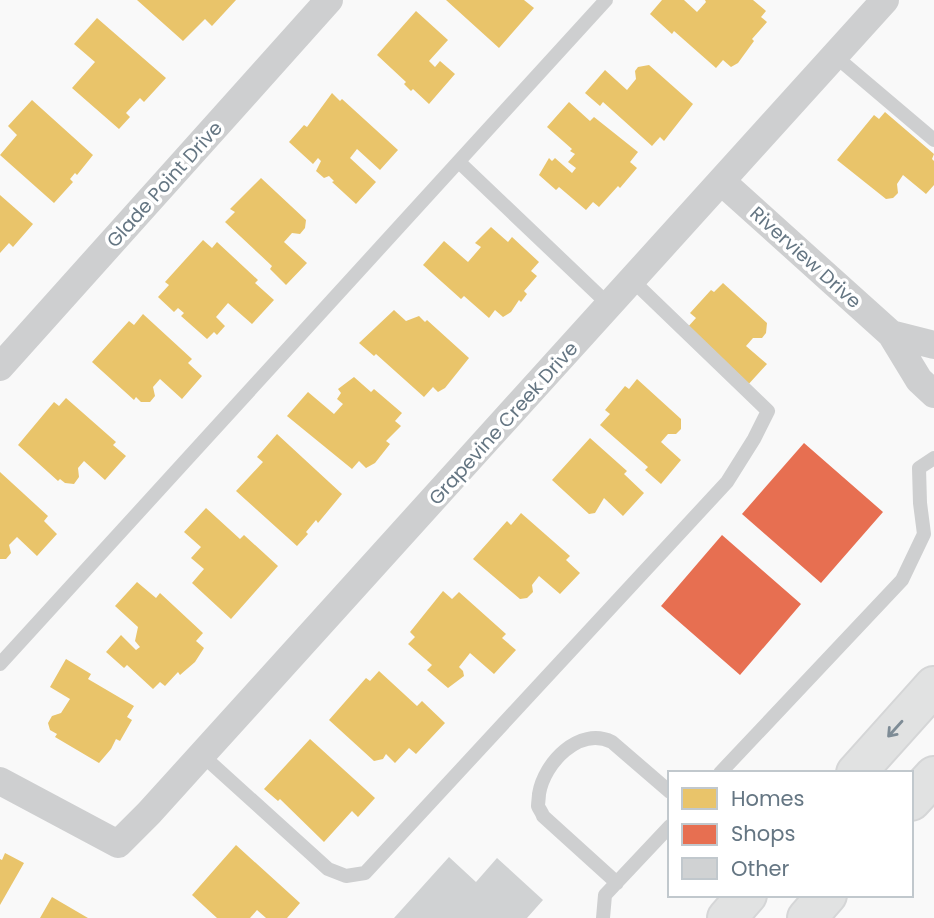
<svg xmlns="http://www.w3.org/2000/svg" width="934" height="918" viewBox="0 0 934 918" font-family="Poppins,sans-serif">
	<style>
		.homes { fill: #e9c46a }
		.shops { fill: #e76f51 }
		.building { fill: #d0d2d3 }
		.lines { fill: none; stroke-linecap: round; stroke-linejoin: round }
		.secondary-casing { stroke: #d5d6d7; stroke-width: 42 }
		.service { stroke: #cecfd0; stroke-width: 14 }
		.minor { stroke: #cecfd0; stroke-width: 28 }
		.secondary { stroke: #e1e2e2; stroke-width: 38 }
		.oneway { stroke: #7e8c96 }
		.labels { text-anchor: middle; stroke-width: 7; stroke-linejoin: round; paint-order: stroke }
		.street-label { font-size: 19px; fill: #657683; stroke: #fff }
	</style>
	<rect width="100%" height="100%" fill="#f9f9f9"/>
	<path class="homes" d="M137 0H236L212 26 205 19 183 41Z
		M446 0H524L534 8 499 48Z
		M662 0H684L697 12 706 2 705 0H753L766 11 761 17 767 22 752 39 754 41 738 63 731 67 723 60 716 68 674 31 672 34 650 14Z
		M416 11 448 40 429 61 435 67 440 61 455 74 429 104 413 89 411 91 404 84 406 82 377 55Z
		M97 18 166 78 144 102 140 98 126 113 130 117 119 129 72 88 95 62 74 44Z
		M649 65 693 104 664 141 660 137 652 146 603 102 600 106 585 93 605 70 627 90 636 79 635 71 638 67Z
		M332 93 340 101 342 99 398 150 380 170 357 149 350 158 376 182 356 204 332 182 334 181 329 176 324 178 316 171 321 161 318 158 313 164 289 142 304 125 307 127Z
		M32 100 93 155 77 175 75 173 70 179 73 182 54 203 0 155 17 135 8 126Z
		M569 102 590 121 594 117 638 152 630 162 637 168 620 188 618 186 599 207 593 202 586 210 559 187 556 190 539 175 549 158 552 161 555 158 572 173 576 168 568 162 575 154 570 151 572 149 547 127Z
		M885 112 934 154 932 159 934 161V185L926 194 903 175 897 184 898 193 893 198 886 199 837 160 874 115 879 119Z
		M261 178 306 220 305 228 300 234 292 233 284 242 307 263 286 285 270 269 272 266 225 222 235 212 230 209Z
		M0 195 33 224 13 247 9 243 0 253Z
		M491 227 508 242 512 237 539 262 531 271 537 276 524 291 527 294 521 302 519 300 511 312 503 317 495 310 489 318 464 296 461 299 423 265 444 241 468 262 481 247 475 243Z
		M203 240 212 248 217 242 258 280 255 283 274 300 252 324 228 303 216 317 225 326 217 335 214 332 207 339 181 316 184 313 178 308 174 312 158 297 169 285 165 282Z
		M723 283 767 323 766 333 762 338H753L746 346 767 364 746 387 686 329 696 318 690 313 711 290 714 292Z
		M394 310 406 321 419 316 425 322 427 320 469 358 445 388 438 392 433 387 424 397 376 354 374 356 359 343Z
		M143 314 192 359 188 363 202 376 182 399 160 379 153 387 155 396 150 402H141L136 397 134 400 92 362 129 321 134 325Z
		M354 377 371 392 374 389 402 413 395 421 401 426 386 441 390 444 375 463 366 468 359 461 352 469 287 416 308 392 334 414 343 404 337 399 341 393 338 389Z
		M637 379 681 419V429L676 434H668L661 442 681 460 661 484 645 470 648 467 600 425 610 414 605 410 625 386 629 389Z
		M66 398 116 442 113 445 126 456 105 480 84 461 78 468 79 477 74 484 65 483 60 479 58 481 18 445 54 402 59 406Z
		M277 434 342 494 318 523 316 520 306 532 308 534 297 546 236 491 263 462 257 457Z
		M590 438 627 471 624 474 644 493 623 516 604 498 595 513 589 514 552 480Z
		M0 472 48 516 44 521 57 534 37 556 17 537 9 545 11 553 6 559H0Z
		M206 508 240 539 244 535 278 566 231 619 192 583 204 569 191 558 201 547 184 532Z
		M521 513 570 556 566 560 580 573 560 594 539 576 532 585 533 592 527 598 520 599 473 559 507 521 511 525Z
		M137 582 156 598 160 593 203 633 196 641 204 648 195 662 180 675 178 672 165 686 160 682 153 689 127 665 124 668 106 652 121 635 136 650 140 647 135 641 138 627 115 606Z
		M443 591 452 599 459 592 506 634 502 638 516 650 494 674 470 653 459 667 463 671 464 676 448 688 427 670 432 665 408 644 415 637 410 632Z
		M66 659 91 674 88 679 134 706 127 717 132 720 120 741 116 739 111 749 99 763 55 737 57 734 50 730 48 723 52 716 61 713 70 699 50 687Z
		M379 671 417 706 422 701 445 723 416 754 409 748 395 763 386 754 383 759 374 761 329 720 366 678 370 681Z
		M310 739 375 798 358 817 352 811 324 842 280 799 278 801 264 789Z
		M236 845 300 903 287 918H266L257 910 250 918H217L192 895Z
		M5 853 24 863 0 905V859L2 860Z
		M52 897 88 918H40Z"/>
	<path class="shops" d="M804 443 883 512 821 583 742 514Z
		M722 535 801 604 740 675 661 606Z"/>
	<path class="building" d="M449 857 476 882 497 858 543 900 527 918H394Z"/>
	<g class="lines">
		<g class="secondary-casing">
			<path id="secondary" d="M856 773 934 686
				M911 801 934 776
				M727 918 747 895
				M807 918 827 895"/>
		</g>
		<path class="service" d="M835 56 934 140
			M459 162 609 305
			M0 664 606 0
			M202 755 328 869 346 876 365 873 727 482 754 439 768 411 632 280
			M720 773 902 580 924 534 920 503 919 468 934 458
			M617 883 543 816C542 812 539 809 538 806 538 804 539 796 539 794 544 763 579 726 612 742L670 792
			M603 918 605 895 670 826"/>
		<path class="minor" d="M721 181 891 334 919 380 934 394
			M891 334 934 345
			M0 367 329 0
			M0 781 118 844 149 813 885 0"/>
		<use href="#secondary" class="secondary"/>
	</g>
	<defs><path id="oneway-shaft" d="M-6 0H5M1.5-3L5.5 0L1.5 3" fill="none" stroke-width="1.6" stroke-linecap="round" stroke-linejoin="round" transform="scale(1.75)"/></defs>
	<use class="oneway" href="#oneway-shaft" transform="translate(895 729) rotate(132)"/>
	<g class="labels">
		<g class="street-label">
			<text transform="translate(164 184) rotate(-48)" y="7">Glade Point Drive</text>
			<text transform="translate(806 257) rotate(42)" y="7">Riverview Drive</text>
			<text transform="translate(503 423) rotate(-48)" y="7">Grapevine Creek Drive</text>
		</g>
	</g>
	<rect x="668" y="771" width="245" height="126" fill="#ffffff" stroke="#c1c8cd" stroke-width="2"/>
	<rect x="682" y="788" width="35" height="21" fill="#e9c46a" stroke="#c1c8cd" stroke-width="2"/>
	<text x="731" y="806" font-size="21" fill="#657683">Homes</text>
	<rect x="682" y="824" width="35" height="21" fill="#e76f51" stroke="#c1c8cd" stroke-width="2"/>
	<text x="731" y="841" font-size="21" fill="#657683">Shops</text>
	<rect x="682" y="858" width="35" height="21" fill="#d0d2d3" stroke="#c1c8cd" stroke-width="2"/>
	<text x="731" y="876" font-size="21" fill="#657683">Other</text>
</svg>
